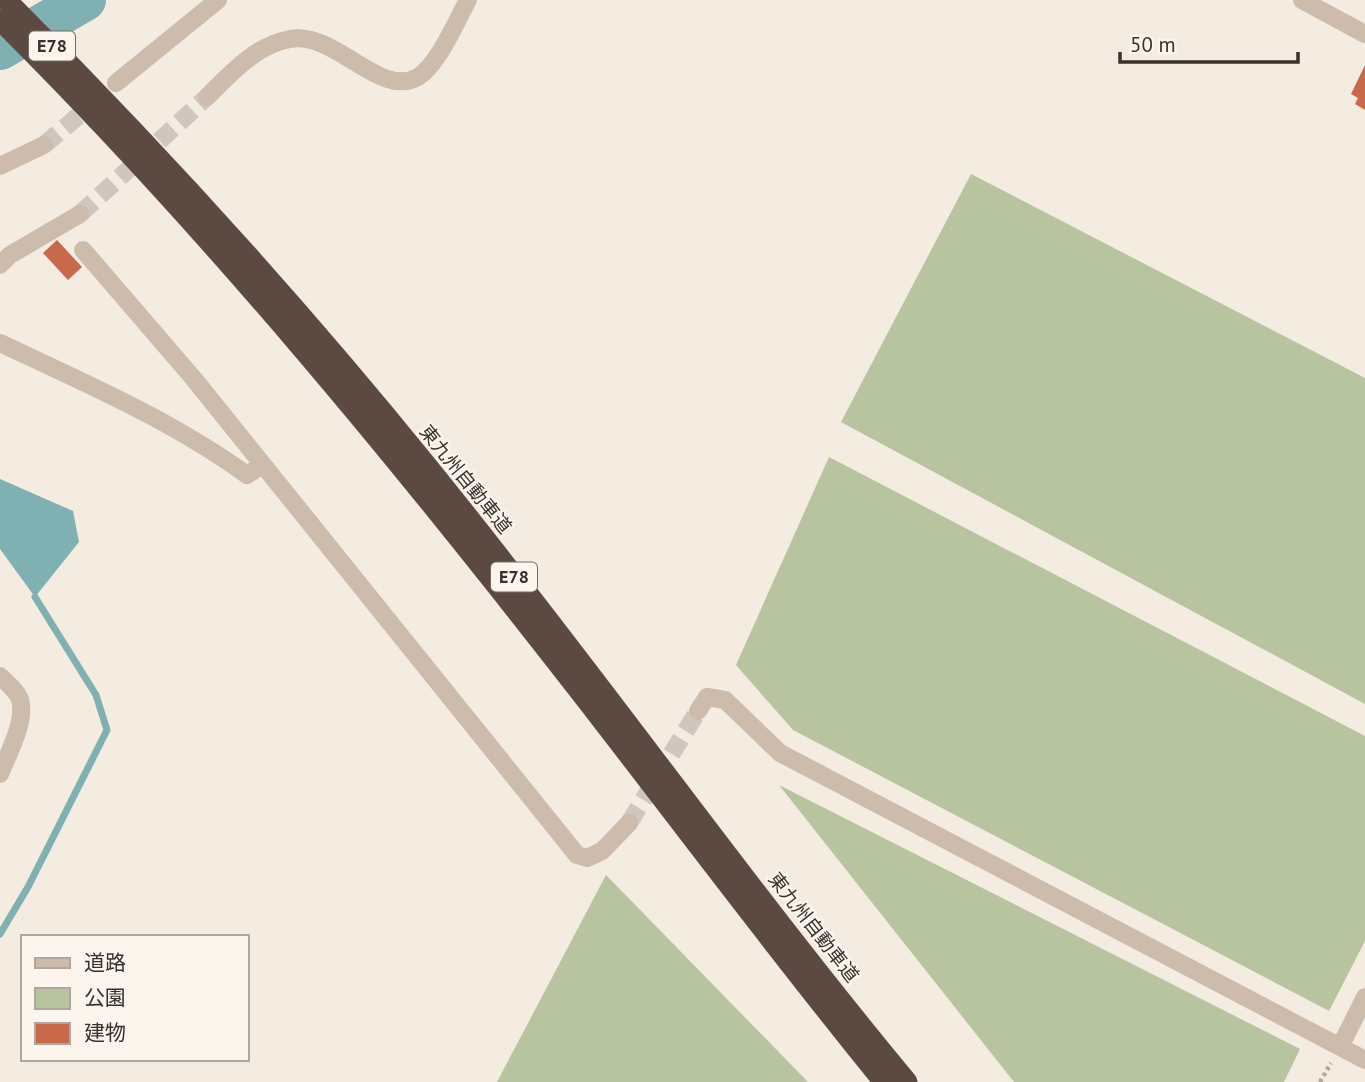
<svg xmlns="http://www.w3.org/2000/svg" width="1365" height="1082" viewBox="0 0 1365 1082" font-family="'PT Sans','Noto Sans JP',sans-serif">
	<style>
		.green { fill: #b8c4a0 }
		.water { fill: #7fb0b2 }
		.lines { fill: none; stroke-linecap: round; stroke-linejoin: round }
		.stream { stroke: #7fb0b2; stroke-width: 7 }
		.river { stroke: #7fb0b2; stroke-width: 42 }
		.building { fill: #c8694b }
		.minor-tunnel { stroke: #cfc6bd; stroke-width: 18; stroke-dasharray: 18 9; stroke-linecap: butt }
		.path { stroke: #b9a596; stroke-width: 4.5; stroke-dasharray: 3.5 3.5; stroke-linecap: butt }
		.minor { stroke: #cdbbac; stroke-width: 18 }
		.motorway { stroke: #5c4a42; stroke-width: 21 }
		.labels { text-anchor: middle; stroke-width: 5; stroke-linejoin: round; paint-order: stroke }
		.shield { fill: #fbf5ee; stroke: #756b66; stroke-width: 2 }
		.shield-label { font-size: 18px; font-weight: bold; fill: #3b302b }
		.street-label { font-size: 19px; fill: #3b302b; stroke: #fbf5ee }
	</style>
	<rect width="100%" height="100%" fill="#f4ebe1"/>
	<path class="green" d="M971 174 1365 378V704L841 422Z
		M829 457 1365 736V941L1329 1011 793 730 736 665Z
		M779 785 1300 1049 1284 1082H1014Z
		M606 875 808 1082H497Z"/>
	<path class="water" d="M0 479 73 511 79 542 35 597 0 549Z"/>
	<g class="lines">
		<path class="stream" d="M0 934 28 887 107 730 96 695 35 597"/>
		<path class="river" d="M0 49 85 0"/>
	</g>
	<path class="building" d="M1365 65V110L1355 104 1358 98 1351 94Z
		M57 240 82 267 68 280 43 253Z"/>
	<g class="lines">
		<path class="minor-tunnel" d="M44 145 97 100
			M80 214 207 97
			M629 823 698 711"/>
		<path class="path" d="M1320 1082 1331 1063"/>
		<path class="minor" d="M1302 0 1365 34
			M116 83 218 0
			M207 97C230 74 256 45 290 39 336 31 380 99 418 77 438 65 457 20 468 0
			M0 166 44 145
			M83 250 194 379 577 855 587 858 602 851 629 823
			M0 265 10 255 80 214
			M0 343C85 383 171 420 247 475L262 465
			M0 676C6 682 15 689 19 697 28 718 8 754 0 774
			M698 711 707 697 725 700 780 753 1365 1060
			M1340 1047 1365 997"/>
		<path class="motorway" d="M6 0C155 149 296 304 428 467 592 669 741 882 907 1082
			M0 20C210 229 399 459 581 693 682 823 780 955 884 1082"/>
	</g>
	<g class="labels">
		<g class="shield">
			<rect x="29" y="31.5" width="46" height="29" rx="5"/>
			<rect x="491" y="562.5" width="46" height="29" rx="5"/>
		</g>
		<g class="shield-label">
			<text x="52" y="52">E78</text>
			<text x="514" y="583">E78</text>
		</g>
		<g class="street-label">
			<text transform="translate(466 479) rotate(51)" y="7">東九州自動車道</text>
			<text transform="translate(814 927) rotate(52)" y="7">東九州自動車道</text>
		</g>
	</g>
	<rect x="21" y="935" width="228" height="126" fill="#fbf5ee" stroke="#aea6a0" stroke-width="2"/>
	<rect x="35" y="958" width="35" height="10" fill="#cdbbac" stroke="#aea6a0" stroke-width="2"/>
	<text x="84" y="970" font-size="21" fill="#3b302b">道路</text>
	<rect x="35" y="988" width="35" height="21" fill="#b8c4a0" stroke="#aea6a0" stroke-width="2"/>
	<text x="84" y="1005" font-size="21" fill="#3b302b">公園</text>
	<rect x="35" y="1023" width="35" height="21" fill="#c8694b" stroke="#aea6a0" stroke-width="2"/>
	<text x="84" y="1040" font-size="21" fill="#3b302b">建物</text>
	<path d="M1120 52v10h178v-10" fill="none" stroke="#3b302b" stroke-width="3.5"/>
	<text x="1130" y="52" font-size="21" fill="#3b302b" stroke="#fbf5ee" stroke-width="5" paint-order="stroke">50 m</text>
</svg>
